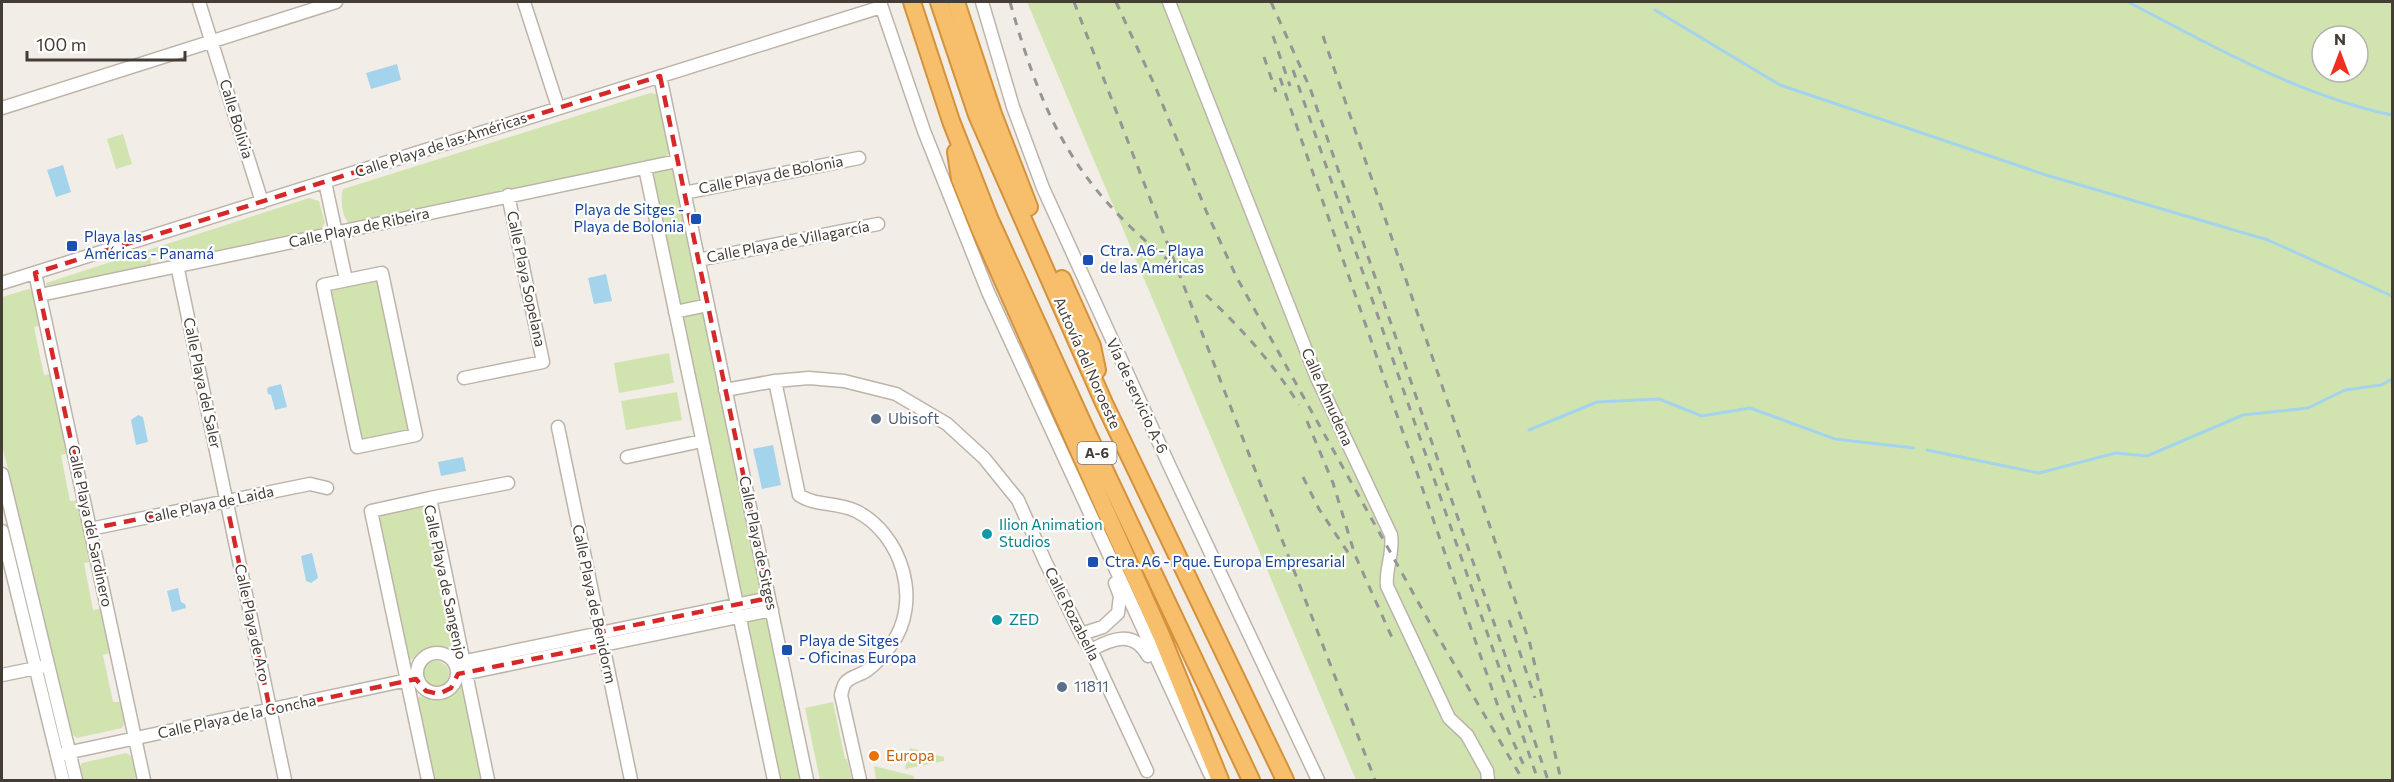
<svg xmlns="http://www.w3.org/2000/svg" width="2394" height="782" viewBox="0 0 2394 782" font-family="Commissioner,sans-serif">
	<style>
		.green { fill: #d1e4b0; fill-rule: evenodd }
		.water { fill: #a4d4ec }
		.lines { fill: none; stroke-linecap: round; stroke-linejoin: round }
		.stream { stroke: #a4d4ec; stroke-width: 3 }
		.minor-casing { stroke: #bdb4a9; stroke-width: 15 }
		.highway-casing { stroke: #d5923c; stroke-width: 20 }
		.minor { stroke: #fff; stroke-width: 12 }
		.highway { stroke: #f7be6c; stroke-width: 16 }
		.rail { stroke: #959595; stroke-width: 3; stroke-dasharray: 8 8; stroke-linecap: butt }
		.marked { fill: none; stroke: #d62828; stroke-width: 4.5; stroke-dasharray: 12 8; stroke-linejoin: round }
		.transit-dot { fill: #1a4fb4; stroke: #fff; stroke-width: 2 }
		.service-dot { fill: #5c6f8a; stroke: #fff; stroke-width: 2 }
		.culture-dot { fill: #0f9aa8; stroke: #fff; stroke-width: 2 }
		.food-dot { fill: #e8710a; stroke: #fff; stroke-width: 2 }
		.labels { text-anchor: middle; stroke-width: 4.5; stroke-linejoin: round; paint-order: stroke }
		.shield { fill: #fff; stroke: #7c7772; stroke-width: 1.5 }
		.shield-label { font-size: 14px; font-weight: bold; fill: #443d35 }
		.street-label { font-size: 15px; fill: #443d35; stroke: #fff }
		.transit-label { font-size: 15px; fill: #164399; stroke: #fff; text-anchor: start }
		.service-label { font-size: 15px; fill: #4e5e75; stroke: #fff; text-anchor: start }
		.culture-label { font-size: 15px; fill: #0d838f; stroke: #fff; text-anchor: start }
		.food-label { font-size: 15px; fill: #c56008; stroke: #fff; text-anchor: start }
	</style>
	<rect width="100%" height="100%" fill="#f2ede6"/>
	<path class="green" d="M1027 2H2392V780H1356ZM2322 36H2358V72H2322Z
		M650 93 657 94 658 98 670 151 666 157 349 223C342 217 340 198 343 189Z
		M123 134 132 164 116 169 107 139Z
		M669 166 674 170 701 298 699 302 682 306 678 304 651 173 654 169Z
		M309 198 319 201 325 223 320 230 198 255 197 248 150 258 151 265 47 286 46 283Z
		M377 279 408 432 363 442 331 289Z
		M29 289 33 291 42 325 34 327 44 375 52 374 70 453 61 455 70 501 79 500 91 562 84 563 93 610 100 609 110 653 103 655 113 702H120L125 722 122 728 77 738 72 734 2 445V297Z
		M701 312 705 314 762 589 759 594 744 597 739 595 681 321 683 316Z
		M669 353 674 383 619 393 614 363Z
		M677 392 682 420 626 430 621 401Z
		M425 506 455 649 452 652C436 646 425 646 413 659L409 660 379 516Z
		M765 617 768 620 803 780H779L747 624 749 621Z
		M423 674a13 13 0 1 1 26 0a13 13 0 1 1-26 0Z
		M459 687 464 688 482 780H434L418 698 420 696C438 702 446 701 459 687Z
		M833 702 845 759H847L852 780H820L805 708Z
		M910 748 944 757V761L905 769Z
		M126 753 131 756 137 778 130 780H83L80 767 82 763Z
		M874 766 914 776V779L876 780Z"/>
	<path class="water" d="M397 64 401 80 371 89 366 73Z
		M63 165 71 192 56 197 47 170Z
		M606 274 612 301 594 304 588 278Z
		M281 384 287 407 275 410 271 395 268 394 267 389 269 387Z
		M138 415 143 417 148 442 136 445 131 420Z
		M773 445 781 485 762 489 753 449Z
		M463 457 466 471 441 476 438 462Z
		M312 553 318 578 311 583 306 581 301 556Z
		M178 588 181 602 185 604 186 608 172 612 167 591Z"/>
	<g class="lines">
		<path class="stream" d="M2128 2C2213 46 2298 95 2392 115
			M1655 10 1780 85 2046 175 2268 240 2392 296
			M1529 430 1597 402 1659 399 1702 416 1750 408 1835 439 1914 448
			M1927 450 2039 473 2116 453 2147 456 2243 415 2308 408 2345 390 2381 385 2392 379"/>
		<g class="minor-casing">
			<path id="minor" d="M199 2 262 202
				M524 2 558 107
				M880 2 924 131 988 292 1210 774
				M982 2 1013 107 1043 188 1170 467 1318 780
				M1169 2 1317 378 1391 535C1394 553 1385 569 1387 586L1449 718 1467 735 1487 771 1488 780
				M660 76 807 780
				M2 108 336 2
				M645 168 774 780
				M325 182 346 280
				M684 193 859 158
				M698 260 878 224
				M177 265 285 780
				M35 273 144 780
				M382 273 416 435 357 447 323 285Z
				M2 283 881 7
				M40 295 677 161
				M675 312 708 305
				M464 378 543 362 508 195
				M775 381 799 495C815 506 837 502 856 511 902 534 923 602 891 645 884 655 876 664 866 671 860 675 850 677 846 682 843 685 842 692 841 695L860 780
				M725 390 775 381 809 378 844 381 896 394 947 424 984 458 1018 500 1045 561 1081 634 1091 650 1147 771
				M558 427 631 780
				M627 457 702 441
				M2 474 76 780
				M430 498 508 483
				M90 529 310 484 327 488
				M2 531 63 780
				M1081 634 1103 627 1118 613 1120 596 1115 583
				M1091 650C1113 638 1134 630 1148 656
				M417 673a20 20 0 1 1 40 0a20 20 0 1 1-40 0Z
				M456 663 769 598
				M2 675 41 667
				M458 675 772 610
				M57 755 417 678
				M428 780 371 511 430 498 488 780"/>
		</g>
		<g class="highway-casing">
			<path id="highway" d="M912 2 951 121 989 218 1089 437 1251 780
				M939 2 977 115 1104 403 1285 780
				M956 2 993 114 1029 207
				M956 152 960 179 980 229 1161 635 1220 780
				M1062 279 1092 346 1097 370"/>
		</g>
		<use href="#minor" class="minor"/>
		<use href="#highway" class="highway"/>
		<path class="rail" d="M1010 2C1042 115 1073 183 1167 259
			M1074 2 1375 780
			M1116 2 1155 86 1207 213 1237 278 1431 625 1523 780
			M1271 2 1310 88 1548 780
			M1273 36 1290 86
			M1323 36 1530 644 1561 780
			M1264 57 1276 92
			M1293 70 1538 780
			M1280 78 1500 712 1525 768
			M1206 295C1241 328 1274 364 1299 405
			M1307 421 1333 483 1355 555 1394 642
			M1303 477 1319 509 1349 554
			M1509 620 1535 698"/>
	</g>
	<path class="marked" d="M660 76 769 598 600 632 603 645 458 674 451 688 439 694 426 691 416 679 270 710 226 501 90 529 35 273Z"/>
	<g class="transit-dot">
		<rect x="690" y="213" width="12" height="12" rx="3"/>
		<rect x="66" y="240" width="12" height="12" rx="3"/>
		<rect x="1082" y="254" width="12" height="12" rx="3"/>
		<rect x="1087" y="556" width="12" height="12" rx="3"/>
		<rect x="781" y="644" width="12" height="12" rx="3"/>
	</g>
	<g class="service-dot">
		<circle cx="876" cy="419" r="6"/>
		<circle cx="1062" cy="687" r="6"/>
	</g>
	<g class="culture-dot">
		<circle cx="987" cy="534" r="6"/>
		<circle cx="997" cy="620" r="6"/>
	</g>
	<circle class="food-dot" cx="874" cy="756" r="6"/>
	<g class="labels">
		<rect class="shield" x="1077.5" y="442" width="39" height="22" rx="4.5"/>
		<g class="shield-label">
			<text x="1097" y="458">A-6</text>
		</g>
		<g class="street-label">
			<text transform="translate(236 119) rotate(73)" y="5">Calle Bolivia</text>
			<text transform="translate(441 145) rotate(-18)" y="5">Calle Playa de las Américas</text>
			<text transform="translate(771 175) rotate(-11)" y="5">Calle Playa de Bolonia</text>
			<text transform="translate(359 228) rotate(-12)" y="5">Calle Playa de Ribeira</text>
			<text transform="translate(788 242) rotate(-11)" y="5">Calle Playa de Villagarcía</text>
			<text transform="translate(526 279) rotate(78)" y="5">Calle Playa Sopelana</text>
			<text transform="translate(1087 363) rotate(66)" y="5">Autovía del Noroeste</text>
			<text transform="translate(202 383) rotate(78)" y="5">Calle Playa del Saler</text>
			<text transform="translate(1137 396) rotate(65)" y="5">Vía de servicio A-6</text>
			<text transform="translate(1327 397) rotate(66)" y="5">Calle Almudena</text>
			<text transform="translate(209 505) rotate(-12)" y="5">Calle Playa de Laida</text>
			<text transform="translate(90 526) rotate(78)" y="5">Calle Playa del Sardinero</text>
			<text transform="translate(758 543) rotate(78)" y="5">Calle Playa de Sitges</text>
			<text transform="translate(445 582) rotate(78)" y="5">Calle Playa de Sangenjo</text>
			<text transform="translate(594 604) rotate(78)" y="5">Calle Playa de Benidorm</text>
			<text transform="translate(1072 614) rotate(63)" y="5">Calle Rozabella</text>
			<text transform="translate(252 623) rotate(78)" y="5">Calle Playa de Aro</text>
			<text transform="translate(237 717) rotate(-12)" y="5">Calle Playa de la Concha</text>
		</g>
		<g class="transit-label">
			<text x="684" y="215" text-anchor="end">Playa de Sitges -<tspan x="684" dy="17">Playa de Bolonia</tspan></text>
			<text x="84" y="242">Playa las<tspan x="84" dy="17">Américas - Panamá</tspan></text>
			<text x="1100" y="256">Ctra. A6 - Playa<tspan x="1100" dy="17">de las Américas</tspan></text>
			<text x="1105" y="567">Ctra. A6 - Pque. Europa Empresarial</text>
			<text x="799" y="646">Playa de Sitges<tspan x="799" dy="17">- Oficinas Europa</tspan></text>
		</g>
		<g class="service-label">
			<text x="888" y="424">Ubisoft</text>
			<text x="1074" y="692">11811</text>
		</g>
		<g class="culture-label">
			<text x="999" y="530">Ilion Animation<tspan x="999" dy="17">Studios</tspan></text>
			<text x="1009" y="625">ZED</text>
		</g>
		<g class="food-label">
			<text x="886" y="761">Europa</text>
		</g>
	</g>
	<rect width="2394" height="782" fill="none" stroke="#443d35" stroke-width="6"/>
	<g transform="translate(2340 54)"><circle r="28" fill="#ffffff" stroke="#b4b1ae" stroke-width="1.5"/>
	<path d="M0-4.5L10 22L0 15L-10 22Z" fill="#ef2f1f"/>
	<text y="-9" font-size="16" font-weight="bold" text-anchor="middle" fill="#443d35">N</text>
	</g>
	<path d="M27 51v9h158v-9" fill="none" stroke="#443d35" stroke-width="3"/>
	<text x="36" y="51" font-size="18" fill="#443d35" stroke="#ffffff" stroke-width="4.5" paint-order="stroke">100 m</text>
</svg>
